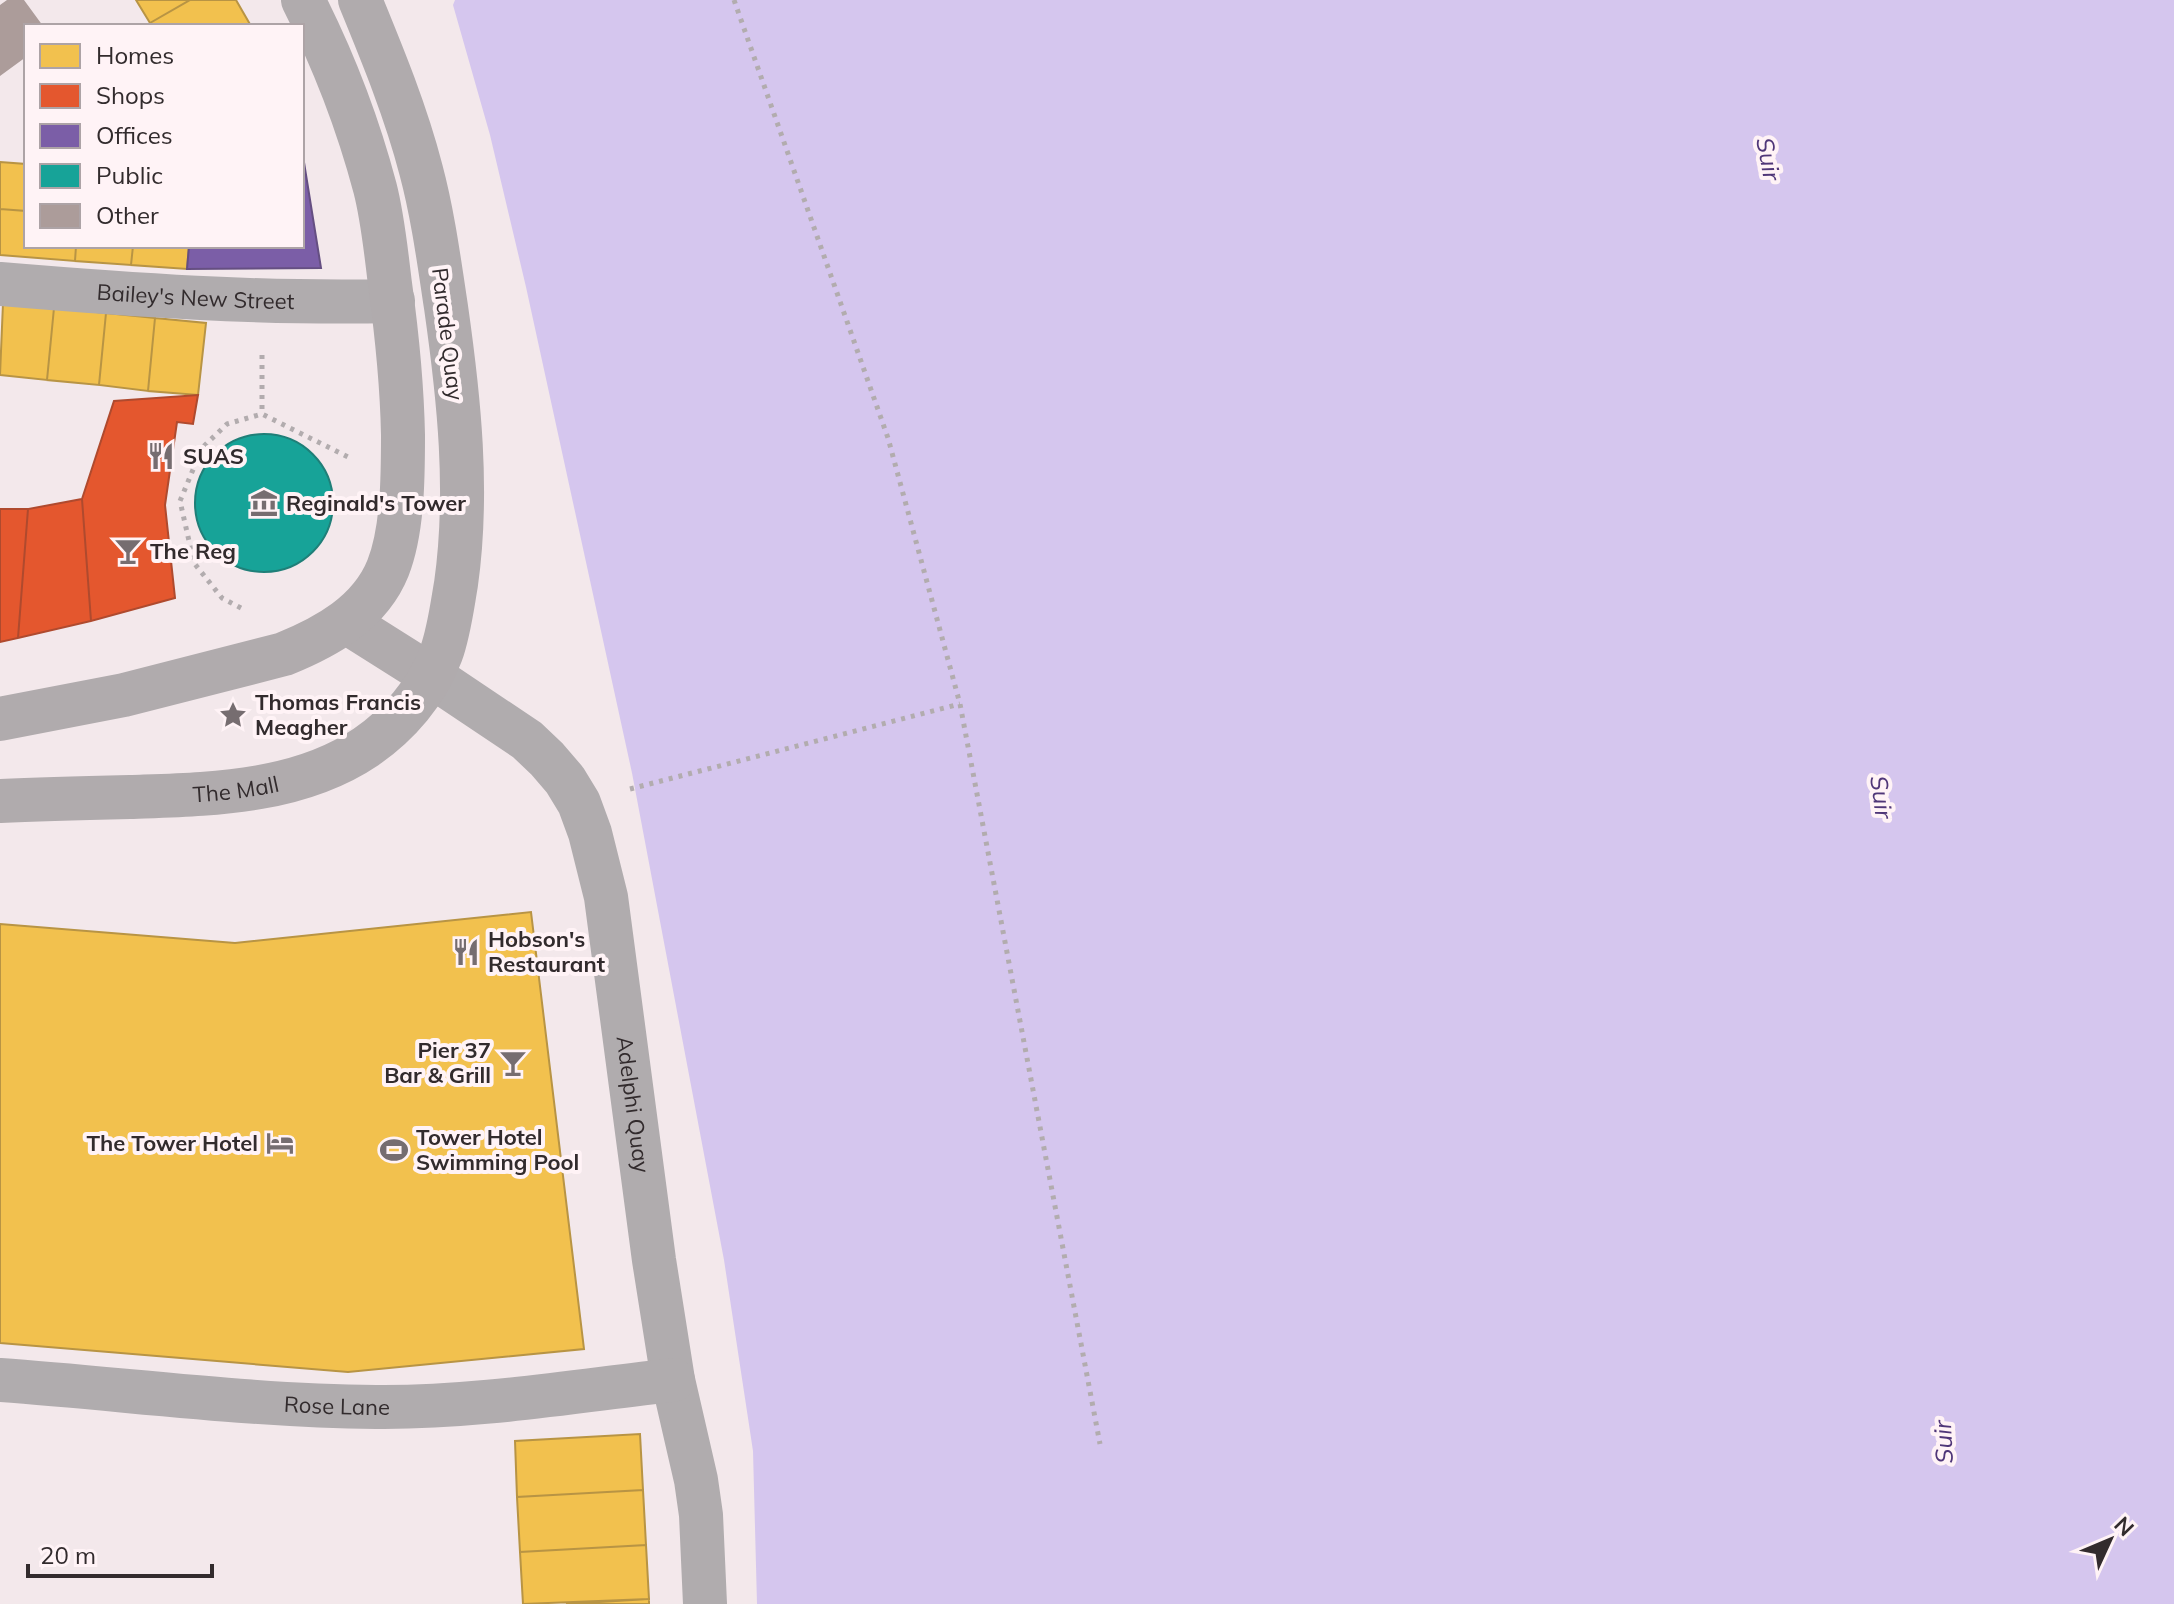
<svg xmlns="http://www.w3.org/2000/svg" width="2174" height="1604" viewBox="0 0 2174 1604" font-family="Mulish,sans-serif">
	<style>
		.water { fill: #d5c6ee }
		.homes { fill: #f2c14e; stroke: #b89444; stroke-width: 2 }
		.shops { fill: #e4572e; stroke: #af4a2e; stroke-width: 2 }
		.offices { fill: #7b5ea7; stroke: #654f82; stroke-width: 2 }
		.public { fill: #17a398; stroke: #1f7f78; stroke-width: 2 }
		.building { fill: #ac9c9a }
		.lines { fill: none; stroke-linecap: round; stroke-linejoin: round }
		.path { stroke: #b2acae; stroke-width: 5; stroke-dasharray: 4 6; stroke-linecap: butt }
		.pedestrian { stroke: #b0acae; stroke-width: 44 }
		.minor { stroke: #b0acae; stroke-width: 44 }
		.secondary { stroke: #b0abad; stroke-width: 44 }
		.labels { text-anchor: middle; stroke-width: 8; stroke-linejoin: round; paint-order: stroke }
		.street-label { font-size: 22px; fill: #322b2d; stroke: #fff3f6 }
		.poi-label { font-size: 22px; font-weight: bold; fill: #322b2d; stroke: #fff3f6; text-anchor: start }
		.water-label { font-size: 24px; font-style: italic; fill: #4f3678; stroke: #fff3f6 }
	</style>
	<rect width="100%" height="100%" fill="#f3e8eb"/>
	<path class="water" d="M455 0H2174V1604H757L753 1451 724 1260 632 773 526 287 490 135 453 5Z"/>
	<path class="homes" d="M136 0H190L150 23Z
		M190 0H236L251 26H152L150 23Z
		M0 162 26 164V211L0 209Z
		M0 209 26 211V246H76L75 261 0 255Z
		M76 246H133L131 265 75 261Z
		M133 246H189L187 269 131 265Z
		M3 303 54 308 47 380 0 375Z
		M54 308 106 313 99 385 47 380Z
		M106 313 155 318 148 391 99 385Z
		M155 318 206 323 198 395 148 391Z
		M531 912 584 1349 348 1372 0 1343V924L235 943Z
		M640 1434 643 1490 517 1497 515 1441Z
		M643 1490 646 1545 520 1552 517 1497Z
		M646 1545 649 1599 523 1604 520 1552Z
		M649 1599V1604H566Z"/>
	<path class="shops" d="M198 395 193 424 177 422 165 505 175 598 91 621 82 499 114 401Z
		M82 499 91 621 18 638 28 509Z
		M0 509H28L18 638 0 642Z"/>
	<path class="offices" d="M302 150 321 268 187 269 189 246H302Z"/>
	<path class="public" d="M195 503a69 69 0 1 1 138 0a69 69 0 1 1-138 0Z"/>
	<path class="building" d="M7 0H24L43 26H26V57L0 76V5Z"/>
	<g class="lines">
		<path class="path" d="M734 0 888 438 960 704 1100 1444
			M262 355V414
			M241 608 222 598 194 563 180 501 202 448 227 424 262 414 348 457
			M630 789 960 704"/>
		<path class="pedestrian" id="s1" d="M0 284C131 295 261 304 393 301"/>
		<g class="minor">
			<path id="s2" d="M430 675 527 740 547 759 565 780 579 803 590 833 606 897 654 1260 673 1380 696 1480 701 1515 705 1604"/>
			<path id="s3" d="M0 1380C125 1389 251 1406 376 1407 475 1408 575 1391 673 1380"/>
		</g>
		<g class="secondary">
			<path d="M346 622 430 675"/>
			<path d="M0 719 124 695 284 654C326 637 370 613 388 568 403 530 403 475 403 435 402 384 397 335 390 284 386 252 383 219 375 188 358 124 333 59 303 0"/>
			<path id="s4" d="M0 801C44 799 89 798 133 797 212 794 298 793 366 747 398 725 427 692 441 654 449 632 452 607 456 584 469 492 459 398 446 307 439 261 433 215 421 170 406 112 383 56 360 0"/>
		</g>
	</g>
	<defs>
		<g id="restaurant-bare" transform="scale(2.16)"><path d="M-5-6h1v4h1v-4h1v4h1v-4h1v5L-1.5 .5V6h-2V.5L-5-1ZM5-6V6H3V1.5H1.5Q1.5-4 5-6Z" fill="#766d70" stroke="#fff3f6" stroke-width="2.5" paint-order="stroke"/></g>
		<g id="museum-bare" transform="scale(2.16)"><path d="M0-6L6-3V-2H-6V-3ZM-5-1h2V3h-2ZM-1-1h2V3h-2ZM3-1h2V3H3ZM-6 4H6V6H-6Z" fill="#766d70" stroke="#fff3f6" stroke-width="2.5" paint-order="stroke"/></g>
		<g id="bar-bare" transform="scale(2.16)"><path d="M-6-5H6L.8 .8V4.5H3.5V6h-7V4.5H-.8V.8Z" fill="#766d70" stroke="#fff3f6" stroke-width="2.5" paint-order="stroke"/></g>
		<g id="sight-bare" transform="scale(2.16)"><path d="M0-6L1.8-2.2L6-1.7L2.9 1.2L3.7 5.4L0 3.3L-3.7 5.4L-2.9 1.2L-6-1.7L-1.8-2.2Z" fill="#766d70" stroke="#fff3f6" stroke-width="2.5" paint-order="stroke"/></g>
		<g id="hotel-bare" transform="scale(2.16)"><path d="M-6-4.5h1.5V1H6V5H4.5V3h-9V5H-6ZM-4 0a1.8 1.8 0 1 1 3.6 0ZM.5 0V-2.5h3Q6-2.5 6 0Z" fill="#766d70" stroke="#fff3f6" stroke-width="2.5" paint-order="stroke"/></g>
		<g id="stadium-bare" transform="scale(2.16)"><path d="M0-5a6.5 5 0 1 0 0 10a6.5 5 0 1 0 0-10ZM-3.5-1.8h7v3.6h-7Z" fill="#766d70" stroke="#fff3f6" stroke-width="2.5" paint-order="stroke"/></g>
	</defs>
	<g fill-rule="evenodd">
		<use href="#restaurant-bare" x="161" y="456"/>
		<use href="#museum-bare" x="264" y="503"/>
		<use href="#bar-bare" x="128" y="551"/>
		<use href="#sight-bare" x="233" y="715"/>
		<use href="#restaurant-bare" x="466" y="952"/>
		<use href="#bar-bare" x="513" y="1063"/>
		<use href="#hotel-bare" x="280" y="1143"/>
		<use href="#stadium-bare" x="394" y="1150"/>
	</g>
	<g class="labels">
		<g class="street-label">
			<text dy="8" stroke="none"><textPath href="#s1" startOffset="196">Bailey's New Street</textPath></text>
			<text transform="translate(448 334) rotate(83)" y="8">Parade Quay</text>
			<text dy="8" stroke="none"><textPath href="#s4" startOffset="236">The Mall</textPath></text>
			<text dy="8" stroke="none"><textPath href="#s2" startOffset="506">Adelphi Quay</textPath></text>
			<text dy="8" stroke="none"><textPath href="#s3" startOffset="338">Rose Lane</textPath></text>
		</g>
		<g class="poi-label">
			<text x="183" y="464">SUAS</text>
			<text x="286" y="511">Reginald's Tower</text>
			<text x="150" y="559">The Reg</text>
			<text x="255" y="710">Thomas Francis<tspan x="255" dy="25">Meagher</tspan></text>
			<text x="488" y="947">Hobson's<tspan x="488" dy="25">Restaurant</tspan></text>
			<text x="491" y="1058" text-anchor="end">Pier 37<tspan x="491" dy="25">Bar &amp; Grill</tspan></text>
			<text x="416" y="1145">Tower Hotel<tspan x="416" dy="25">Swimming Pool</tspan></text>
			<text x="258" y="1151" text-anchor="end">The Tower Hotel</text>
		</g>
		<g class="water-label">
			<text transform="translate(1768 159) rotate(79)" y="8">Suir</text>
			<text transform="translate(1881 797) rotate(82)" y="8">Suir</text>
			<text transform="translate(1944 1442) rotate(-93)" y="8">Suir</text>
		</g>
	</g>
	<rect x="24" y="24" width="280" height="224" fill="#fff3f6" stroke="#ada3a6" stroke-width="2"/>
	<rect x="40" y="44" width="40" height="24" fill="#f2c14e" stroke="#ada3a6" stroke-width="2"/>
	<text x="96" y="64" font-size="24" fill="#322b2d">Homes</text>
	<rect x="40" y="84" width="40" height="24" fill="#e4572e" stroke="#ada3a6" stroke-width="2"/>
	<text x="96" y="104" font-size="24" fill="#322b2d">Shops</text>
	<rect x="40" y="124" width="40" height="24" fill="#7b5ea7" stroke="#ada3a6" stroke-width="2"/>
	<text x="96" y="144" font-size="24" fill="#322b2d">Offices</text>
	<rect x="40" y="164" width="40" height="24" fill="#17a398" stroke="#ada3a6" stroke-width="2"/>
	<text x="96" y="184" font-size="24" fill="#322b2d">Public</text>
	<rect x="40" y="204" width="40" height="24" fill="#ac9c9a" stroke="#ada3a6" stroke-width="2"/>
	<text x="96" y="224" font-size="24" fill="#322b2d">Other</text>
	<g transform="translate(2110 1540) rotate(46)" stroke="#fff3f6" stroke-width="6" paint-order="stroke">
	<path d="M0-6L14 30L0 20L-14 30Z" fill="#322b2d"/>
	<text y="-12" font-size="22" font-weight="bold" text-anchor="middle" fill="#322b2d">N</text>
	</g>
	<path d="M28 1564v12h184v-12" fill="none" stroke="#322b2d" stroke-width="4"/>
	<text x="40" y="1564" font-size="24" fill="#322b2d" stroke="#fff3f6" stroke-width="6" paint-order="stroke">20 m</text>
</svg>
